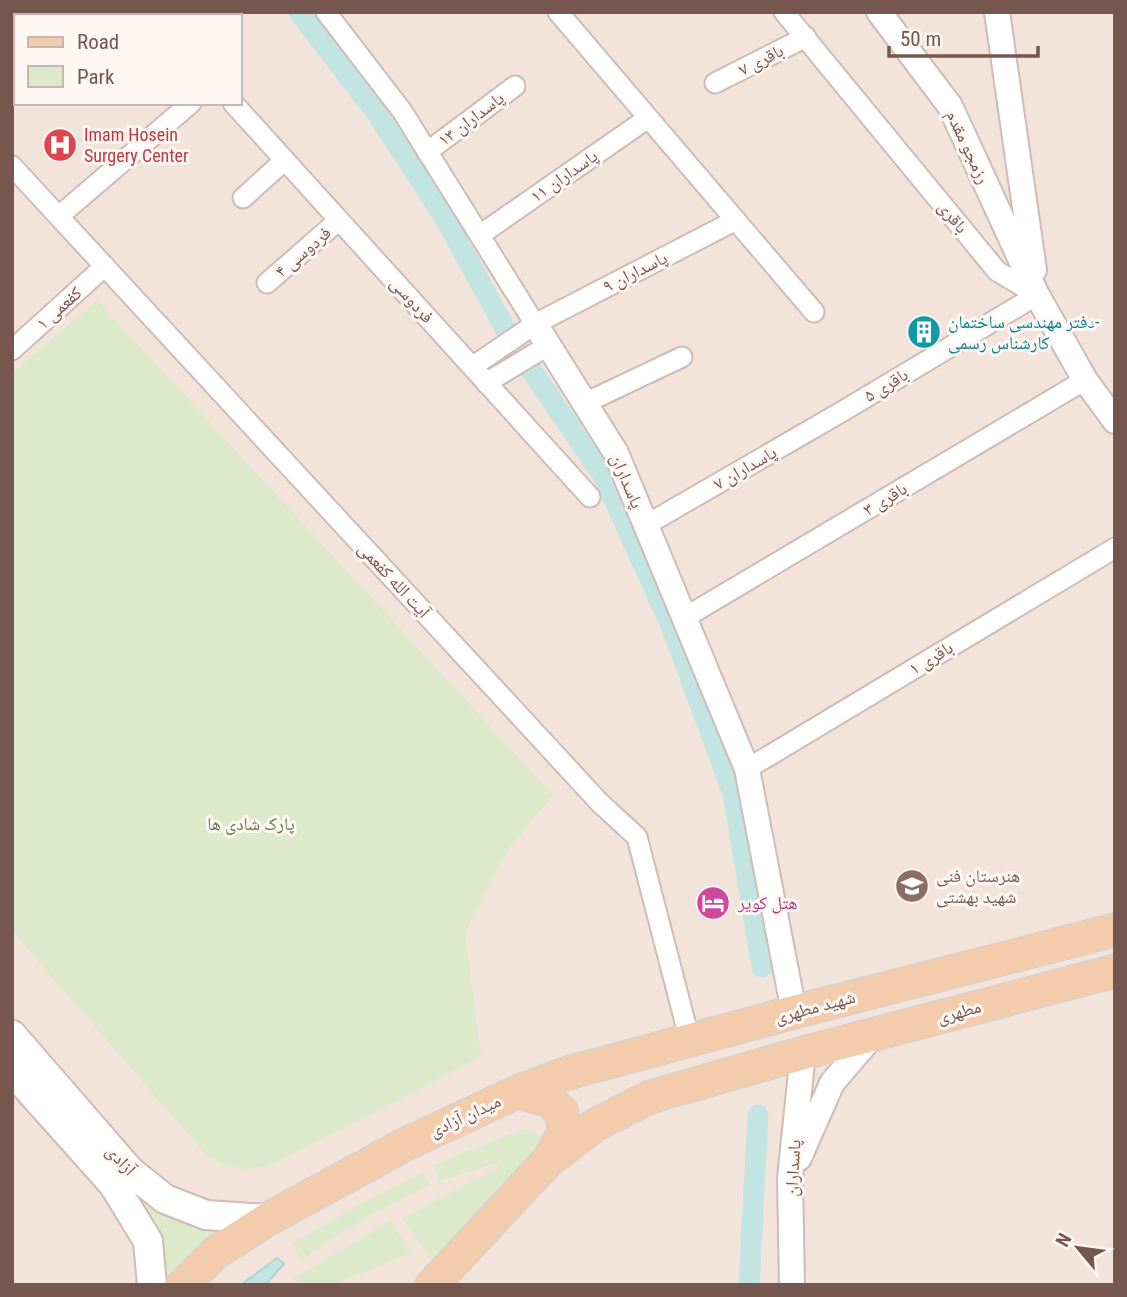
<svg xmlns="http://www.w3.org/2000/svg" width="1127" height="1297" viewBox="0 0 1127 1297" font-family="'Roboto Condensed','Noto Naskh Arabic',sans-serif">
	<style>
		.residential { fill: #f2e4db; fill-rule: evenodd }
		.green { fill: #dce9cb }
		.water { fill: #c2e4e3; stroke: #a9d5d4; stroke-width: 2 }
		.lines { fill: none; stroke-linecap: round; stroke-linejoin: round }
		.canal { stroke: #c2e4e3; stroke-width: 21 }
		.minor-casing { stroke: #cfbcb4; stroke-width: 23 }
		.tertiary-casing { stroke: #cfbcb4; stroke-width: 28 }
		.secondary-casing { stroke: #d2bbb2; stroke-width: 32 }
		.primary-casing { stroke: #d8d0ce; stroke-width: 35 }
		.minor { stroke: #fff; stroke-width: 19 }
		.tertiary { stroke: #fff; stroke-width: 24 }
		.secondary { stroke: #fff; stroke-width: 28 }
		.primary { stroke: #f3ccab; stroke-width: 32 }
		.labels { text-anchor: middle; stroke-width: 6; stroke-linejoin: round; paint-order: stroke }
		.street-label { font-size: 18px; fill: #755750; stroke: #fef7f3 }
		.health-label { font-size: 18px; fill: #be3a42; stroke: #fef7f3; text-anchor: start }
		.culture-label { font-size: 18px; fill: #0d838f; stroke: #fef7f3; text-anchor: start }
		.park-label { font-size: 18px; fill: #607949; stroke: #fef7f3 }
		.education-label { font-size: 18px; fill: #785e54; stroke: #fef7f3; text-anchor: start }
		.hotel-label { font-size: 18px; fill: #b23c85; stroke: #fef7f3; text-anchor: start }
	</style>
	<rect width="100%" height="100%" fill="#fbf3ec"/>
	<path class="residential" d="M12 12H1115V1285H12ZM16 16H240V103H16Z"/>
	<path class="green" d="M97 300 553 795 507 851 465 933 481 1057 271 1165C244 1172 233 1169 208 1157L12 931V373Z
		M523 1129 532 1130 538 1135 539 1142 535 1152 431 1260 402 1218 498 1168 497 1163 439 1181 433 1165Z
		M423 1172 429 1185 379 1210 316 1249 302 1262 292 1243 382 1192Z
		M132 1189 228 1226 181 1263 165 1282C168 1238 156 1224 132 1189Z
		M391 1221 411 1253 332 1285H300L293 1278Z"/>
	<path class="water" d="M277 1258 284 1264 265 1285H241Z"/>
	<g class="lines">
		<path class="canal" d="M299 12 376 112 443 215 506 330
			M516 348 604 477 672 628 733 793 762 967
			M749 1285 758 1115"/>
		<g class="minor-casing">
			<path id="minor" d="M151 12 154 16
				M326 12 402 111 535 324
				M558 12 814 312
				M715 83 806 37
				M233 103 590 497
				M427 152 515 86
				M12 166 600 803 637 837 690 1041
				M243 198 285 160
				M59 216 191 103
				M480 235 648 118
				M267 283 339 220
				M12 350 105 266
				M472 367 535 324 736 220
				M486 383 549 345
				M585 403 682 357
				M646 525 843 411 1037 295 997 271 784 12
				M684 618 1085 380
				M747 769 1115 548"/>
		</g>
		<g class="tertiary-casing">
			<path id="tertiary" d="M879 12 950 106 1037 295 1085 380 1115 421
				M997 12 1034 270
				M535 324 616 453 747 769 794 1012
				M799 1158 832 1083 874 1034
				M792 1285 790 1178 803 1053"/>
		</g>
		<g class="secondary-casing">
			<path id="secondary" d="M12 1035 130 1171 165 1199 206 1215 268 1219
				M12 1071 113 1184 148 1241 152 1285"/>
		</g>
		<g class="primary-casing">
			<path id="primary" d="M547 1162 595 1125 650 1097 803 1053 1115 971
				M183 1285 215 1253 268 1219 406 1144 517 1092 568 1073 794 1012 1115 930
				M432 1285 547 1162 564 1133 562 1112 548 1100 517 1092"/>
		</g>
		<use href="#minor" class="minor"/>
		<use href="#tertiary" class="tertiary"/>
		<use href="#secondary" class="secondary"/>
		<use href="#primary" class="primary"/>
	</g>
	<defs>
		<g id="hospital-disc" transform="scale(1.75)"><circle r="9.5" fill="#e0444e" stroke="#fef7f3"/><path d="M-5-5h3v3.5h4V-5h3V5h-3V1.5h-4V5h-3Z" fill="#fff"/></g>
		<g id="building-disc" transform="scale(1.75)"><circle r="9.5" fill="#0f9aa8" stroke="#fef7f3"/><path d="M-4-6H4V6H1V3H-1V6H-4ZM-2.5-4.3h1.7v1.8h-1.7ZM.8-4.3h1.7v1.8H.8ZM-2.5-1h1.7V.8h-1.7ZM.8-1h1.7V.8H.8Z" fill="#fff"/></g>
		<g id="school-disc" transform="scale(1.75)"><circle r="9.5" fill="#8d6e63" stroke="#fef7f3"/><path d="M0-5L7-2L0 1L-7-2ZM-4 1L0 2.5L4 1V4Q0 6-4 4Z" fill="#fff"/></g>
		<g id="hotel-disc" transform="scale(1.75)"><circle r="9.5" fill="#d1479c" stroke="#fef7f3"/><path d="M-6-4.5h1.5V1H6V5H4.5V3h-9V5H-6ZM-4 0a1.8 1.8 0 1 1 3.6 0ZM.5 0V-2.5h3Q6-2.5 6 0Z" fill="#fff"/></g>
	</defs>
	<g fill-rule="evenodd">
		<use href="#hospital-disc" x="60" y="145"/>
		<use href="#building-disc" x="924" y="332"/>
		<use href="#school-disc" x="912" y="886"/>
		<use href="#hotel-disc" x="713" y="903"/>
	</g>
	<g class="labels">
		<g class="street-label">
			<text transform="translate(761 60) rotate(-27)" y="6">باقری ۷</text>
			<text transform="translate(471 119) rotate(-37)" y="6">پاسداران ۱۳</text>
			<text transform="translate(968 147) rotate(65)" y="6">رزمجو مقدم</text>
			<text transform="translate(564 176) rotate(-35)" y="6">پاسداران ۱۱</text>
			<text transform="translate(953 217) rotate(51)" y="6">باقری</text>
			<text transform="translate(303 252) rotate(-41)" y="6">فردوسی ۴</text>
			<text transform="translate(635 272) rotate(-27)" y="6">پاسداران ۹</text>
			<text transform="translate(412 300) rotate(48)" y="6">فردوسی</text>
			<text transform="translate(59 308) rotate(-42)" y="6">کفعمی ۱</text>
			<text transform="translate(886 385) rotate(-31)" y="6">باقری ۵</text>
			<text transform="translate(745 468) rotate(-30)" y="6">پاسداران ۷</text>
			<text transform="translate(627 481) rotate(67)" y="6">پاسداران</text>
			<text transform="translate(885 499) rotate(-31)" y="6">باقری ۳</text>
			<text transform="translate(394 580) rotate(47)" y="6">آیت الله کفعمی</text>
			<text transform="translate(931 658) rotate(-31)" y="6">باقری ۱</text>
			<text transform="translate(815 1007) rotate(-15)" y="6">شهید مطهری</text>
			<text transform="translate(959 1012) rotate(-15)" y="6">مطهری</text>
			<text transform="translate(465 1116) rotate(-25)" y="6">میدان آزادی</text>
			<text transform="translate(121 1160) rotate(47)" y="6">آزادی</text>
			<text transform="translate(793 1168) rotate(-87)" y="6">پاسداران</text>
		</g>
		<g class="health-label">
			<text x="84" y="141">Imam Hosein<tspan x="84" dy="21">Surgery Center</tspan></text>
		</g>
		<g class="culture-label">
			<text x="948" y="328">دفتر مهندسی ساختمان-<tspan x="948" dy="21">کارشناس رسمی</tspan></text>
		</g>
		<g class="park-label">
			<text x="251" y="830">پارک شادی ها</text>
		</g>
		<g class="education-label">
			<text x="936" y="882">هنرستان فنی<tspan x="936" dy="21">شهید بهشتی</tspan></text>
		</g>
		<g class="hotel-label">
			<text x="738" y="909">هتل کویر</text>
		</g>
	</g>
	<rect width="1127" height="1297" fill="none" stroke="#755750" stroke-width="28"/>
	<rect x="14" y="14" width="228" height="91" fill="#fef7f3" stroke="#c7b7b2" stroke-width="2"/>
	<rect x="28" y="37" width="35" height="10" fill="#f3ccab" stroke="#c7b7b2" stroke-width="2"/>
	<text x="77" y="49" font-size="21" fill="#755750">Road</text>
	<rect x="28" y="66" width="35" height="21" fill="#dce9cb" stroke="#c7b7b2" stroke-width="2"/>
	<text x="77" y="84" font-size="21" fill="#755750">Park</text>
	<g transform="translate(1078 1248) rotate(299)" stroke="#fef7f3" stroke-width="5" paint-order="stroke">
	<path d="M0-5L12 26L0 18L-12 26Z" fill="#755750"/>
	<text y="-10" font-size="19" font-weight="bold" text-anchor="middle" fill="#755750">N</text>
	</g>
	<path d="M889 46v10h149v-10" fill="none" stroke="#755750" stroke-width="3.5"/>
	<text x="900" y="46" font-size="21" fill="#755750" stroke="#fef7f3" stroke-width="5" paint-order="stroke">50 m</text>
</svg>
